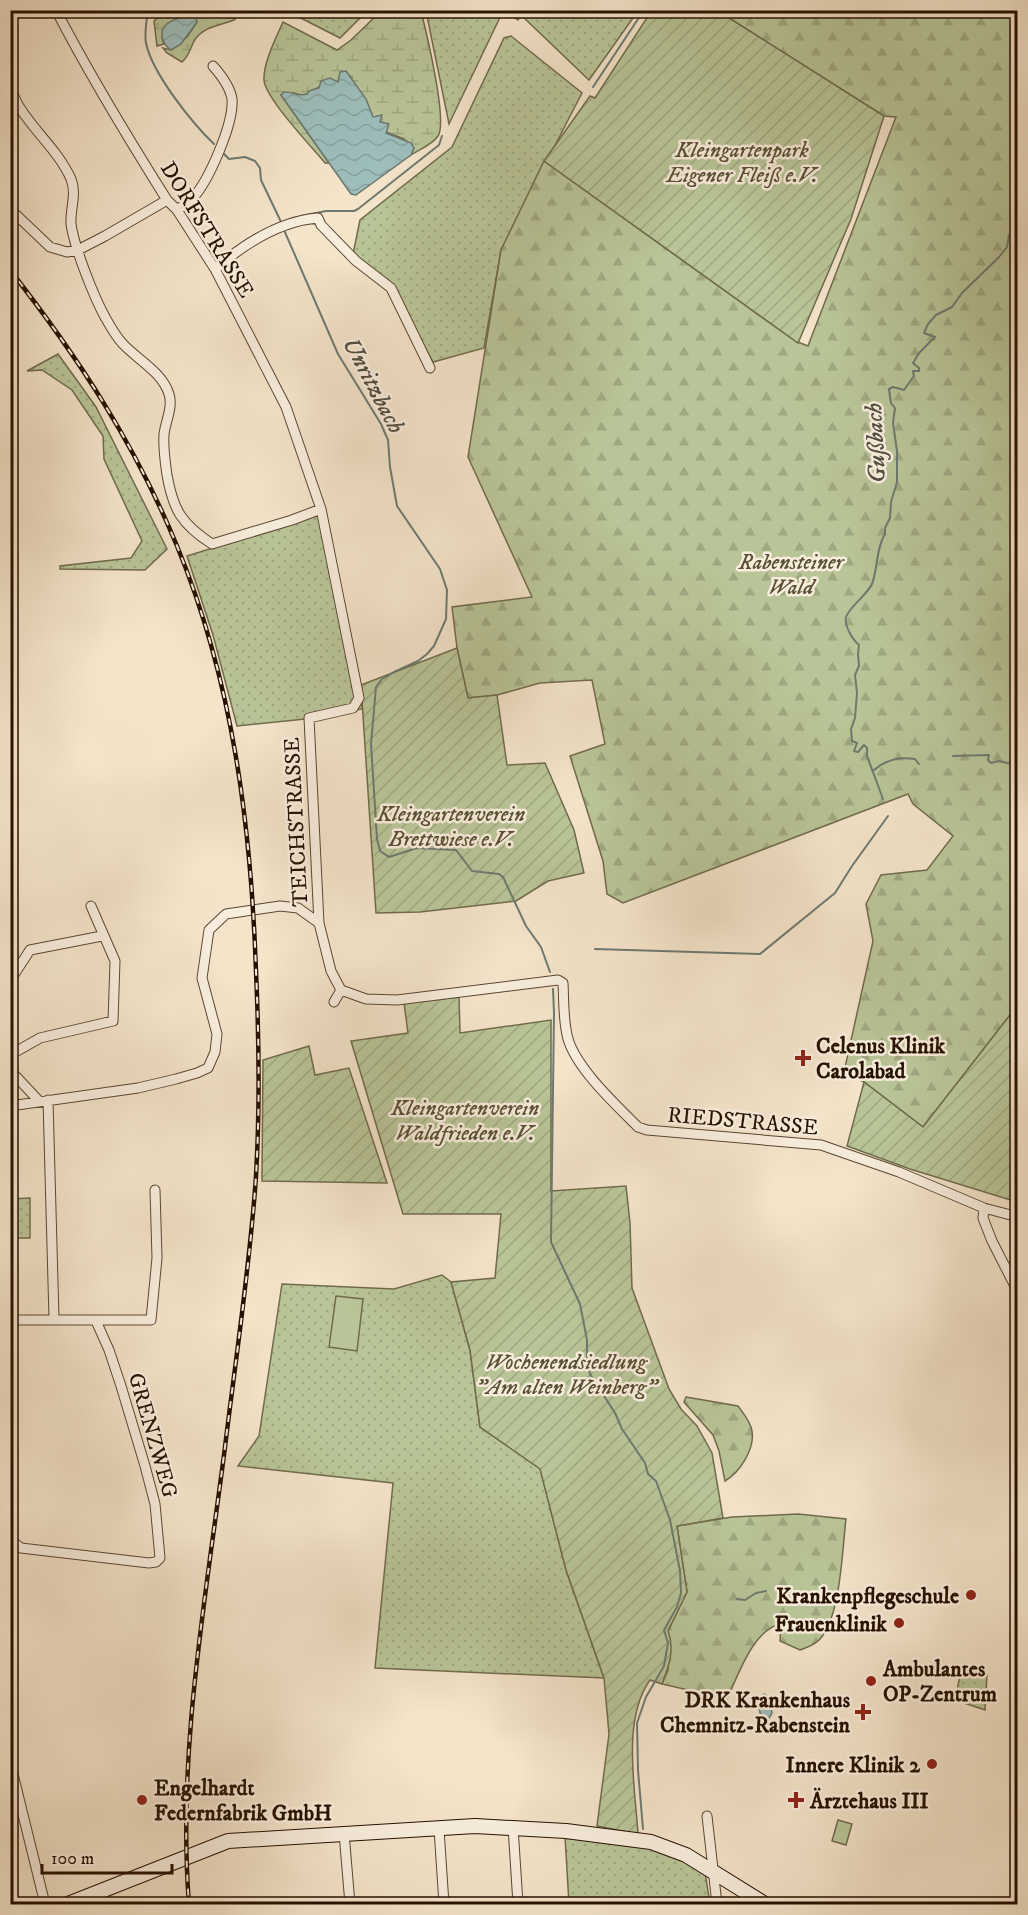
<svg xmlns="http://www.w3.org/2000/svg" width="1028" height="1915" viewBox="0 0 1028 1915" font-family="'IM FELL DW Pica',serif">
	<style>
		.grass { fill: url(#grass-dots); stroke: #706b4c; stroke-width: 1.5 }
		.forest { fill: url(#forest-firs); stroke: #706b4c; stroke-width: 1.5 }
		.wetland { fill: url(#wetland-marsh); stroke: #706b4c; stroke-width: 1.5 }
		.garden { fill: url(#garden-furrows); stroke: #706b4c; stroke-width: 1.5 }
		.pitch { fill: #b9c598; stroke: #706b4c; stroke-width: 1.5 }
		.water { fill: url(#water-waves); stroke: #6d7971; stroke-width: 1.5 }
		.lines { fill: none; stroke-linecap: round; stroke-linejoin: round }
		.stream { stroke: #6d7971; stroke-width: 2 }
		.street-casing { stroke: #5a4632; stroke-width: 11 }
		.secondary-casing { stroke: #261100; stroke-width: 16 }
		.street { stroke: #f8eddd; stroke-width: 9 }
		.secondary { stroke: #f8eddd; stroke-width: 14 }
		.rail-casing { stroke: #261100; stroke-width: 4.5 }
		.rail { stroke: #f8eddd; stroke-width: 2; stroke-dasharray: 7; stroke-linecap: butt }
		.poi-dot { fill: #8f2418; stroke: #f8eddd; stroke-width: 2 }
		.labels { text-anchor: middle; stroke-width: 5; stroke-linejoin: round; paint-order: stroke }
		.park-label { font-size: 22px; font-style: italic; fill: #595035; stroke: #f8eddd }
		.street-label { font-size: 22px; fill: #261100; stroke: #f8eddd }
		.poi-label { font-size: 22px; font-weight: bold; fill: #261100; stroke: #f8eddd; text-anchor: start }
		.water-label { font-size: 24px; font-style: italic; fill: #504e42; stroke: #f8eddd }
	</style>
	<defs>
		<pattern id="grass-dots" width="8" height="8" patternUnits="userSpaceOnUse" patternTransform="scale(1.5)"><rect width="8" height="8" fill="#b9c598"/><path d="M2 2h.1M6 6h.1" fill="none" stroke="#9fa881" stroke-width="1.8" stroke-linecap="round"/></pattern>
		<pattern id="forest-firs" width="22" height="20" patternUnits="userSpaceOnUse" patternTransform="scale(1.5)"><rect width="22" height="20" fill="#b9c598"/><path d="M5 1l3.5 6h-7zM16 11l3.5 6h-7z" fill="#9fa881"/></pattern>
		<pattern id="wetland-marsh" width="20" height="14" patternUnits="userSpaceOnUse" patternTransform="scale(1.5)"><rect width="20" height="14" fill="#b9c598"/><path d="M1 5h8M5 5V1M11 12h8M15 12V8" fill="none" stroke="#9fa881"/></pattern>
		<pattern id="garden-furrows" width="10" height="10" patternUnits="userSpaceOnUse" patternTransform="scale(1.5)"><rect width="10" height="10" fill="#b9c598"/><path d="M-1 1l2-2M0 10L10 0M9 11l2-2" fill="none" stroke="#9fa881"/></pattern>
		<pattern id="water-waves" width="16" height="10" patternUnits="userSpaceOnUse" patternTransform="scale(1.5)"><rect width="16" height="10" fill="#9dbebc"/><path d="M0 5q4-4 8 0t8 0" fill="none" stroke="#87a2a0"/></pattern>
	</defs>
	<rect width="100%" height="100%" fill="#f4e4ca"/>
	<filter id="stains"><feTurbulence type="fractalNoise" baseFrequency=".00333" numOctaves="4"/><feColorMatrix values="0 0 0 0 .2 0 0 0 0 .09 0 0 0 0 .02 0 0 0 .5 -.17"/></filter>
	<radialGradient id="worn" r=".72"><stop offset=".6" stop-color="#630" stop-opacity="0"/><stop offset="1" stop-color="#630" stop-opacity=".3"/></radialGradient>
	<path class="grass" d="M515 10H638V11L589 80 521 15 518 20 515 18Z
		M287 11H367L340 38Z
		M426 11H503L449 124Z
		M511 36 582 93 501 250 484 348 433 362 391 286 353 254 360 220 452 147 504 38Z
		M58 354 96 407 167 549 145 570 60 569V566L131 558 142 541 104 459 103 436 72 390 42 370 27 371Z
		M325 513 361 685 362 709 315 718 237 726 213 635 187 556Z
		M30 1198V1238H11V1199Z
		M442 1275 451 1282 470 1350 480 1427 540 1468 566 1570 604 1678 375 1668 393 1483 238 1466 259 1436 282 1284 394 1289Z
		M962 1666 987 1674 985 1710 955 1700Z
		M565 1836 651 1847 683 1860 705 1872 710 1904H569Z"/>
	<path class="forest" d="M718 11H1017V1006L923 1127 864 1082 844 1072 873 941 866 904 881 875 927 870 953 836 913 804 908 794 623 903 607 894 603 861 570 756 605 744 592 680 540 683 497 695 468 698 457 648 452 607 532 597 468 457 501 250 544 161 767 321 798 342 808 346 896 117 884 116Z
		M686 1397 738 1406C743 1413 751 1422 752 1431 755 1449 740 1472 725 1481L719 1451 713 1435 684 1402Z
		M798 1514 846 1519C842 1551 841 1615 820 1639 815 1645 808 1647 800 1650L780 1641 781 1624C753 1629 738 1676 727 1699L662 1684 668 1670V1631L687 1592 677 1526 732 1517Z"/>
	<path class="wetland" d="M162 11H234L237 17 234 20C219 26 203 26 194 41 190 49 189 56 182 62L167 53 163 48 171 50 187 37 197 22 186 15 168 23 162 38 164 44 157 46 154 21 161 15Z
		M381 11H421C426 31 448 122 438 136 432 145 420 149 411 155L414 148 404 139 386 132 383 124 380 121 381 116 373 117 350 76 340 79 338 82 321 86 303 96 294 93 281 95 329 163H325C312 147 265 98 264 80 263 63 276 38 283 22L337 50 351 40Z"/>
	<path class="garden" d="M652 10 718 11 884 116 851 219 798 343 544 161 590 96 595 98Z
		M457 648 468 698 497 695 507 765 545 763 574 830 584 873 548 881 516 901 420 912 376 913 361 685Z
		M459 997 460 1033 551 1020V1191L626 1186 630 1223 632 1288 669 1389 681 1409 697 1426 712 1453 723 1518 677 1526 687 1592 668 1631C675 1649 669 1666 662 1684L650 1680C622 1719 635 1787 638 1834L597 1826 609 1734 604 1678 566 1570 540 1469 480 1427 470 1350 451 1282 495 1278 501 1214H403L351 1041 408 1033 404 1003Z
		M1017 1006V1202L910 1169 847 1146 864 1082 923 1127Z
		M309 1046 315 1075 349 1068 387 1183 262 1181 263 1060Z"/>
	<path class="pitch" d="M336 1296 363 1299 357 1351 329 1347Z
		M838 1820 852 1824 846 1845 832 1841Z"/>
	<path class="water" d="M186 15H195L197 22 181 44 171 50C162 44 158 31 167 24 172 20 181 17 186 15Z
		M346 71 366 99 373 117 382 115 380 122 389 124 386 133 411 143 414 148 411 155 356 195 351 194 281 95 284 92C293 91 298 97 307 94L309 91 319 88 321 81 330 78 338 82 340 72Z
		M764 1694 769 1697 772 1713 768 1720 763 1719C758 1712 758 1700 764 1694Z"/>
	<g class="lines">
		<path class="stream" d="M148 10C147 20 144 33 146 43 152 73 192 123 214 144
			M593 87 644 10
			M223 153 229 159 245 157 255 161 260 168 261 180 282 224
			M301 216 326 211H354L358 209 439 145 442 136
			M284 230 338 354 381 424 388 440 390 467 397 506 440 569 447 590 446 619 434 646 427 654 418 661 394 672 382 679 376 687 371 744 377 839 380 851 389 857 417 848 456 850 472 871 499 874 503 877 526 926 541 947 550 972
			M953 756 989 755 988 760 991 763 999 761 1016 765 1018 762
			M874 770C887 759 899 757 915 759L919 764
			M883 799 867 756V748L864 745 858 752 854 751 857 743 852 741 851 729 855 718 857 693 855 675 859 666 858 654 859 645C853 640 844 626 846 617 850 606 867 595 872 584 878 568 876 548 885 534V528L890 518 891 502 897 482V451L893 423 895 408 891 403 889 389 893 387 904 390 914 376 913 371H919V368L913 363 919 353 935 337 924 333 928 324 936 315 952 307 962 293 999 257 1007 247 1009 235 1018 236
			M595 949 760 954 835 893 852 866 888 816
			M553 989 554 1013 551 1242 580 1304 587 1340V1363L590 1374 615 1413 622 1429 645 1463 648 1474 656 1481 670 1520 680 1571 681 1593 677 1607 664 1630 668 1643 664 1666 646 1697 637 1723 638 1770 643 1829
			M737 1599 745 1600 756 1593 766 1591"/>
		<g class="street-casing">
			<path id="street" d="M56 10C90 76 128 138 167 200L177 210 215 269 286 407 321 509 359 698 353 708 309 718 319 923 331 971 341 990 366 999 397 1000 558 980 563 983C564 1001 563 1021 568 1039 577 1069 616 1105 638 1127L647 1130 821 1145 899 1172 984 1208 1018 1217
				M10 88C14 95 16 102 20 108 36 133 59 152 71 179 77 194 70 209 71 224 74 247 94 297 105 317 110 326 116 337 123 344 138 360 162 372 169 394 173 407 166 420 164 434 163 448 165 461 167 475 173 509 181 524 212 544L292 520 321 509
				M10 209 50 247 67 252 78 250 105 236 167 200
				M177 210C182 206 188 203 192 199 209 181 234 123 232 99 230 86 221 75 213 66
				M215 269C244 244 279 221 318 218L321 225 356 261 391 288 430 368
				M10 976 15 973 30 950 102 936
				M334 1002 341 990
				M10 1055 40 1038 113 1021 115 961 91 906
				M10 1070 39 1101
				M48 1100 54 1319
				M10 1106 138 1088 176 1079 197 1073 208 1068 215 1052 217 1034 202 978 209 930 226 914 280 906 298 908 319 923
				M984 1208 983 1218 992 1241 1018 1292
				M10 1320H151L157 1258 155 1190
				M10 1540 21 1548 149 1563 156 1562 160 1558 155 1504 145 1466 121 1386 109 1350 96 1321
				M10 1762 45 1904
				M707 1816 717 1904
				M513 1827 518 1904
				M439 1829 444 1904
				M344 1833 350 1904"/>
		</g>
		<g class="secondary-casing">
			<path id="secondary" d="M68 1904 228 1841 475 1826 566 1831 651 1842 686 1855 765 1904"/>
		</g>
		<use href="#street" class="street"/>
		<use href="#secondary" class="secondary"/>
		<g class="rail-casing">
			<path id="rail" d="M10 270C78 357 135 444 177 546 233 682 251 826 256 971 259 1039 260 1107 256 1176 250 1266 236 1356 225 1447 206 1597 177 1753 189 1904"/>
		</g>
		<use href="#rail" class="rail"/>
	</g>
	<g class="poi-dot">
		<path d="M800 1049h6v6h6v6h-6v6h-6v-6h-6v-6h6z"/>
		<circle cx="971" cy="1595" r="6"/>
		<circle cx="899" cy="1623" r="6"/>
		<circle cx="871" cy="1681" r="6"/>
		<path d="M860 1703h6v6h6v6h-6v6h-6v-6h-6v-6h6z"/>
		<circle cx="932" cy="1764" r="6"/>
		<circle cx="142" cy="1800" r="6"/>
		<path d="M793 1791h6v6h6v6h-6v6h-6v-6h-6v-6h6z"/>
	</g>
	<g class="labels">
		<g class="park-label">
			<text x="742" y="157">Kleingartenpark<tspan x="742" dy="25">Eigener Fleiß e.V.</tspan></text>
			<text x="791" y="569">Rabensteiner<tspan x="791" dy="25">Wald</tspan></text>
			<text x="451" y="821">Kleingartenverein<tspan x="451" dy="25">Brettwiese e.V.</tspan></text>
			<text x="465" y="1115">Kleingartenverein<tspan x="465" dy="25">Waldfrieden e.V.</tspan></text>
			<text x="566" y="1369">Wochenendsiedlung<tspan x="566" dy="25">"Am alten Weinberg"</tspan></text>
		</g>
		<g class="street-label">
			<text transform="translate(208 229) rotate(58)" y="8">DORFSTRASSE</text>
			<text transform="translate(295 822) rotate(-93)" y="8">TEICHSTRASSE</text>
			<text transform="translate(743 1120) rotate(5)" y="8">RIEDSTRASSE</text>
			<text transform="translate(154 1435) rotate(74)" y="8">GRENZWEG</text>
		</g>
		<g class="poi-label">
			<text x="816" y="1053">Celenus Klinik<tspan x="816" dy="25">Carolabad</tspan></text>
			<text x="959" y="1603" text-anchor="end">Krankenpflegeschule</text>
			<text x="887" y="1631" text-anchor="end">Frauenklinik</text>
			<text x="883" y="1676">Ambulantes<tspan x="883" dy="25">OP-Zentrum</tspan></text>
			<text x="850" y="1707" text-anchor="end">DRK Krankenhaus<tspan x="850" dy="25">Chemnitz-Rabenstein</tspan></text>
			<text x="920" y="1772" text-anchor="end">Innere Klinik 2</text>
			<text x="154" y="1795">Engelhardt<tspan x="154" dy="25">Federnfabrik GmbH</tspan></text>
			<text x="810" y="1808">Ärztehaus III</text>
		</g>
		<g class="water-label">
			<text transform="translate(374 385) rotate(62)" y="8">Unritzbach</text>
			<text transform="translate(875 443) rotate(-93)" y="8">Gußbach</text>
		</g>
	</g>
	<rect width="1028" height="1915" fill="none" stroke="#f4e4ca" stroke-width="36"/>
	<rect x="12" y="12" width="1004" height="1891" fill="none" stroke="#261100" stroke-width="3"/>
	<rect x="18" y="18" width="992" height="1879" fill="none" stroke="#261100" stroke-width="1.5"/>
	<path d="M42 1864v9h130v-9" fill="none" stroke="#261100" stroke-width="3"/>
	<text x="51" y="1864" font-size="18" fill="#261100" stroke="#f8eddd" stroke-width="4.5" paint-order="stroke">100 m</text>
	<rect width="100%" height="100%" filter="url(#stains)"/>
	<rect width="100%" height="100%" fill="url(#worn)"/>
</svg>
